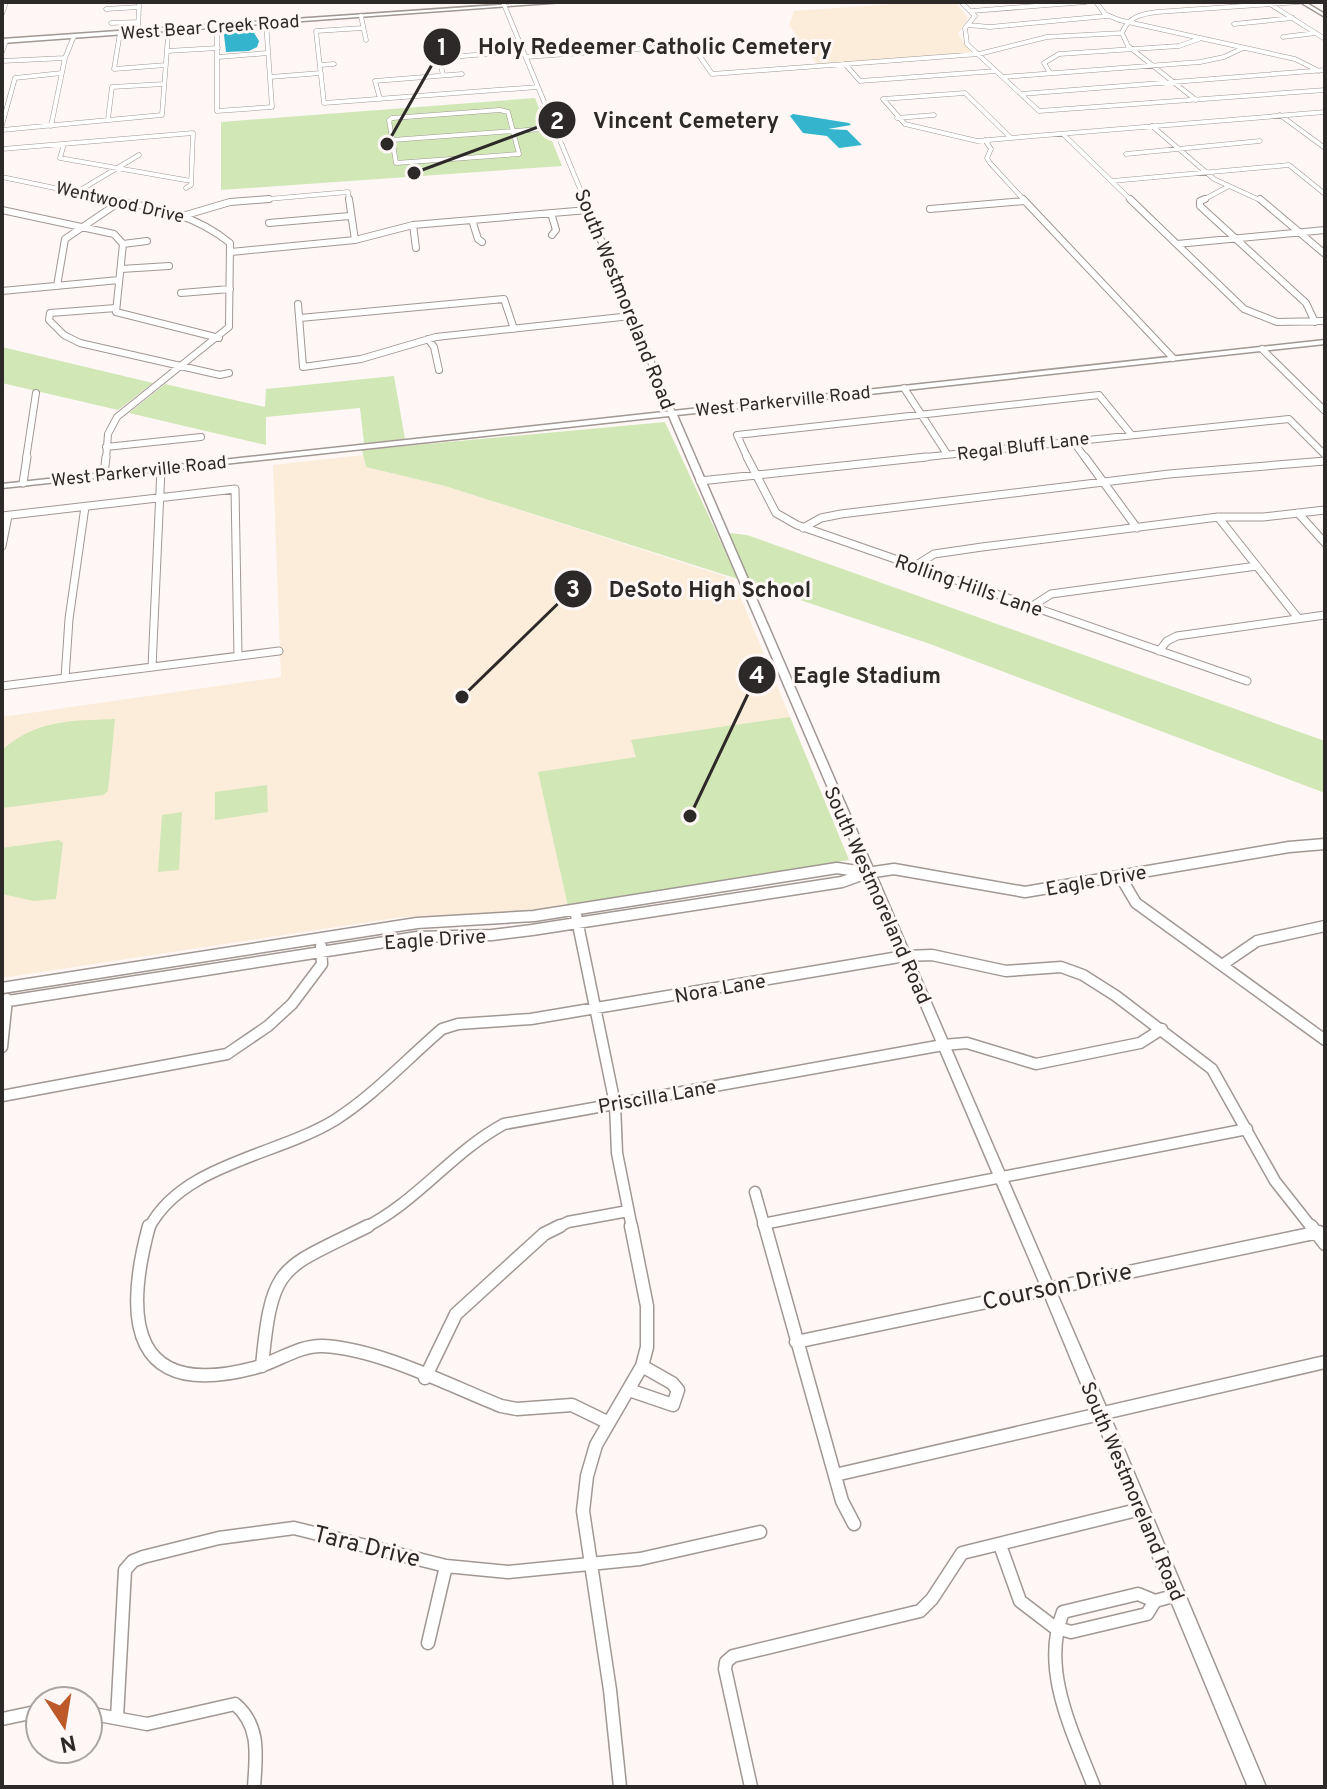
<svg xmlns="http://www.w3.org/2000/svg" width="1327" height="1789" viewBox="0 0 1327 1789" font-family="Overpass,sans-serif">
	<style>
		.education { fill: #fbedd9 }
		.green { fill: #d1e7b6 }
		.water { fill: #34b5cd }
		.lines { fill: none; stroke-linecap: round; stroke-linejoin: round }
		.minor-far4-casing { stroke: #a19793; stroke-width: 5 }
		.minor-far3-casing { stroke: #a19793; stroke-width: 8 }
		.minor-far2-casing { stroke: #a19793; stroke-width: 9 }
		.minor-far1-casing { stroke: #a19793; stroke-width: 13 }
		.minor-casing { stroke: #a19793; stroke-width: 15 }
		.major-casing { stroke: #a19793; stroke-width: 3 }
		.minor-far4 { stroke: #fff; stroke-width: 4 }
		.minor-far3 { stroke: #fff; stroke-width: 6 }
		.minor-far2 { stroke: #fff; stroke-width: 7 }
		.minor-far1 { stroke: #fff; stroke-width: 10 }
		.minor { stroke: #fff; stroke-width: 12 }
		.major { fill: #fff; fill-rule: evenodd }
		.labels { text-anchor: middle; stroke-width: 6; stroke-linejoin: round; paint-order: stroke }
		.far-street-label { font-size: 18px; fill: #2d2928; stroke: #fef7f5 }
		.street-label { font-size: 20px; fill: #2d2928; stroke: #fef7f5 }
		.near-street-label { font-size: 24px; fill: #2d2928; stroke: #fef7f5 }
		.leader { fill: none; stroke: #2d2928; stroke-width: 3 }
		.callout-dot { fill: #2d2928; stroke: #fef7f5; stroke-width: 3 }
		.mark-label { font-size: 24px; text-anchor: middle; font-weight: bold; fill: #fff }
		.callout-label { font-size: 22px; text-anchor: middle; font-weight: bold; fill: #2d2928; stroke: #fef7f5; stroke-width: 6; stroke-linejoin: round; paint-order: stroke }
	</style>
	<rect width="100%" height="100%" fill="#fef7f5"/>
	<path class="education" d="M920 2 957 4 968 18 958 34 971 53 817 64 789 25 794 11Z
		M363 455 366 467 445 486 733 579 849 860 563 907 501 914 402 917 2 978V717L281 677 273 465Z"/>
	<path class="green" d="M535 98 562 166 221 190V122Z
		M2 347 153 383 118 410 2 383Z
		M394 376 405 439 364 443 360 408 266 417V445L129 413 165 384 265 407 266 389Z
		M665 422 738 579 445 486 366 467 362 450Z
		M729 533 747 535 1325 741V793L930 644 750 583Z
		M790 717 849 860 568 906 538 772 636 757 631 740Z
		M115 719 108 791 103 795 2 808V750C38 719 70 721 115 719Z
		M267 785 268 812 215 820V792Z
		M182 812 179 870 158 872 162 815Z
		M59 840 63 843 56 899 34 901 2 894V848Z"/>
	<path class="water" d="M250 26 259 41 257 47 249 51 226 52 224 35 229 29Z
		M793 114 849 123 851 125 828 129 847 130 862 145 839 148 827 136 803 133 790 116Z"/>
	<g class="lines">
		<g class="minor-far4-casing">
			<path id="minor-far4" d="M503 2 585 201
				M961 2 975 16 965 28 967 44 1039 111 1325 90
				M1096 2 1105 14 1119 20 1295 59 1319 71
				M1270 4 1325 39
				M106 9 139 7
				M972 11 1086 2
				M2 14 6 2
				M361 16 366 40
				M111 23 138 22
				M1234 24 1293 18
				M968 25 990 27 1107 16
				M363 28 316 31 324 103 538 87
				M138 32 139 3
				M217 32V111L272 107 266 22
				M120 33 114 69 166 65
				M1283 37 1316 33
				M167 51 218 48
				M2 52 6 41
				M218 57 268 53
				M526 57 692 45 712 74 979 54 1047 37 1122 33
				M2 61 65 58
				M845 64 860 81 996 71
				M320 65 334 64
				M1050 73 1044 63 1059 54 1179 46 1199 39
				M443 75 439 58 523 51
				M270 77 321 73
				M1003 77 1200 62 1224 57 1243 48
				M965 93 1011 138 977 141 905 124 883 99Z
				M1021 94 1325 70
				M380 99 375 81 462 74
				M1196 100 1128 46 1122 33C1128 17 1141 14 1157 12L1299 2
				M500 110 508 112 519 154 396 163 389 120 392 118Z
				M1280 115 1325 148
				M897 118 934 115
				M108 119 112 87 164 84
				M2 125 15 78 62 73
				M51 126 65 58 74 36
				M1152 126 1214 179 1262 201
				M2 130 162 115 168 36
				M1063 134 1132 201
				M1011 138 1325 112
				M392 140 556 128
				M985 140 991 149 987 158 990 163 1025 201
				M64 144 60 158 191 181
				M2 149 193 133 191 185 186 188
				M1126 154 1260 141
				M2 177 117 201
				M1112 181 1289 165 1325 194
				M77 192 139 155
				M246 201 348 192 349 201
				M1201 201 1229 186"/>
		</g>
		<g class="minor-far3-casing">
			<path id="minor-far3" d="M349 199 355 240
				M584 199 672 413
				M1023 199 1173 358
				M1130 199 1244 309 1277 322 1325 321
				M1205 199 1200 201V206L1306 303 1315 322
				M1260 199 1325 254
				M930 209 1024 201
				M2 210 114 234 123 244 116 312 219 338
				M551 213 556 230 552 235
				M186 215 230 202 269 199
				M472 220 478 239 482 242
				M269 223 350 216
				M413 225 416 248
				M123 244 147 241
				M1177 244 1325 230
				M231 252 355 240 413 225 588 210
				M121 269 169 266
				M57 286 65 239 121 201
				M2 291 119 280
				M181 293 230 289
				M298 304 303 367 361 359 436 337 631 316
				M116 308 50 313 49 320 64 335 80 343 220 375 229 373
				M300 318 504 299 514 329
				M428 339 434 347 439 370
				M1262 349 1325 411
				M904 388 947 454
				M1072 440 1086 459
				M106 447 201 437
				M26 459 36 393
				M106 459 108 434 117 417 229 327 230 243C192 212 154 208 107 199
				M748 459 737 435 1099 395 1130 433
				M907 459 1289 419 1325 455"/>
		</g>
		<g class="minor-far2-casing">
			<path id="minor-far2" d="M747 457 776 513 797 525 1247 681
				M1085 457 1137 528
				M104 475 106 457
				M700 481 926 457
				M23 483 27 457
				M1298 513 1325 543
				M2 516 235 489 238 656
				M1218 517 1298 618
				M803 528 821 518 841 514 1169 474 1325 461
				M2 546 8 516
				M915 566 934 554 982 547 1218 517H1263L1325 510
				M1031 607 1051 594 1257 566
				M1159 651 1167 641 1177 636 1325 615
				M152 667 161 469
				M65 678 69 619 85 507
				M2 686 279 651"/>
		</g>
		<g class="minor-far1-casing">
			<path id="minor-far1" d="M1120 876 1136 903 1325 1040
				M575 910 615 1104 617 1153 632 1228
				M1222 965 1257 941 1325 926
				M2 988 417 923 534 916 837 868 864 872
				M2 1002 417 937 492 935 532 930 842 882 867 873 894 869 1025 892 1289 847 1325 844
				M2 1047 7 999
				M2 1096 227 1054 268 1026 292 1004 322 964 321 946
				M755 1192 765 1228
				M763 1224 1247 1129
				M149 1228C182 1164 276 1156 335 1120 374 1095 407 1059 442 1029L458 1024 531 1019 905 956 932 955 1006 971 1061 967 1083 975 1116 996 1212 1069 1275 1181 1312 1228
				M364 1228C417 1202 452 1152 504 1124L943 1045 967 1043 1036 1064 1140 1043 1162 1029
				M556 1228 568 1222 628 1211"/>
		</g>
		<g class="minor-casing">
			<path id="minor" d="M149 1226C123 1322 132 1400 254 1368 277 1362 299 1345 323 1346 380 1349 448 1385 501 1406L517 1409 572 1405 609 1423
				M765 1226 842 1501 854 1524
				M1311 1226 1325 1244
				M796 1342 1319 1232
				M262 1366C272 1262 280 1270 368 1226
				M425 1378 456 1314 544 1234 560 1226
				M629 1390 673 1405 678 1390 672 1383 642 1366
				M835 1475 1325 1362
				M1000 1545 1020 1601 1054 1627 1071 1632 1147 1614 1155 1601
				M428 1643 446 1566
				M88 1713 147 1724 235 1704C261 1726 256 1756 254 1787
				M117 1718 125 1570 133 1561 143 1557 219 1538 294 1528 446 1566 508 1572 640 1559 760 1532
				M2 1719 40 1711
				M620 1787 610 1690 583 1511 587 1476 596 1445 642 1366 647 1347V1306L631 1226
				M751 1787 725 1669 726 1662 733 1656 920 1611 932 1599 962 1553 1141 1509
				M1094 1787C1073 1732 1040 1670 1063 1612L1138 1594 1155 1601 1177 1595"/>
		</g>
		<g class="major-casing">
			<path id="major" d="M541 2H564L2 43V39Z
				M1300 2H1305L1325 14V17Z
				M1325 340V344L677 415 1119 1437 1266 1787H1248L1034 1270 669 416 2 488V484Z"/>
		</g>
		<use href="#minor-far4" class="minor-far4"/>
		<use href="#minor-far3" class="minor-far3"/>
		<use href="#minor-far2" class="minor-far2"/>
		<use href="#minor-far1" class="minor-far1"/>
		<use href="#minor" class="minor"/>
		<use href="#major" class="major"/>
	</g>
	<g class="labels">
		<g class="far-street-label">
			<text transform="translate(210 27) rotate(-4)" y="6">West Bear Creek Road</text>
			<text transform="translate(120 202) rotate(13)" y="6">Wentwood Drive</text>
			<text transform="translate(783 401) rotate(-6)" y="6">West Parkerville Road</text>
			<text transform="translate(1023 446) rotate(-7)" y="6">Regal Bluff Lane</text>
			<text transform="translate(139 471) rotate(-6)" y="6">West Parkerville Road</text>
		</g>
		<g class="street-label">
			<text transform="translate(625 299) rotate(68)" y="7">South Westmoreland Road</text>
			<text transform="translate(969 585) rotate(19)" y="7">Rolling Hills Lane</text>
			<text transform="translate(1096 880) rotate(-10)" y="7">Eagle Drive</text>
			<text transform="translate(878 895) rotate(66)" y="7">South Westmoreland Road</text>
			<text transform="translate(435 939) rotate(-4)" y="7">Eagle Drive</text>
			<text transform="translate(720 988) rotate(-10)" y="7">Nora Lane</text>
			<text transform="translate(657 1096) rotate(-10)" y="7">Priscilla Lane</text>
			<text transform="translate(1133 1491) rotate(67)" y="7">South Westmoreland Road</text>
		</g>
		<g class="near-street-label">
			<text transform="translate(1057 1286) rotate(-12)" y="8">Courson Drive</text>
			<text transform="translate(367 1546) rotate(14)" y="8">Tara Drive</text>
		</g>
	</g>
	<path class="leader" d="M387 144L442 47M414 173L557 120M462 697L573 589M690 816L757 675"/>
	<g class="callout-dot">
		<circle cx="387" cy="144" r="8"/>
		<circle cx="414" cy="173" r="8"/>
		<circle cx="462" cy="697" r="8"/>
		<circle cx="690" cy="816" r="8"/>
		<circle cx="442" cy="47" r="20"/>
		<circle cx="557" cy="120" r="20"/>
		<circle cx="573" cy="589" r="20"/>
		<circle cx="757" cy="675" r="20"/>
	</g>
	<g class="mark-label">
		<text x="442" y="55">1</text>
		<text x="557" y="129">2</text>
		<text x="573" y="597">3</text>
		<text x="757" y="683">4</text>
	</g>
	<g class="callout-label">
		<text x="655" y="54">Holy Redeemer Catholic Cemetery</text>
		<text x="686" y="128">Vincent Cemetery</text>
		<text x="710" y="597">DeSoto High School</text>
		<text x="867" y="683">Eagle Stadium</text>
	</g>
	<rect width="1327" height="1789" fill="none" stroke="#2d2928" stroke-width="8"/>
	<g transform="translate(64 1725) rotate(168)"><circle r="38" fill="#fef7f5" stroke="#aaa5a3" stroke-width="2"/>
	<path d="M0-6L14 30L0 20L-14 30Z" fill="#bd5828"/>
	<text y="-12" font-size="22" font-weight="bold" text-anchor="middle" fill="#2d2928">N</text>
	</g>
</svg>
